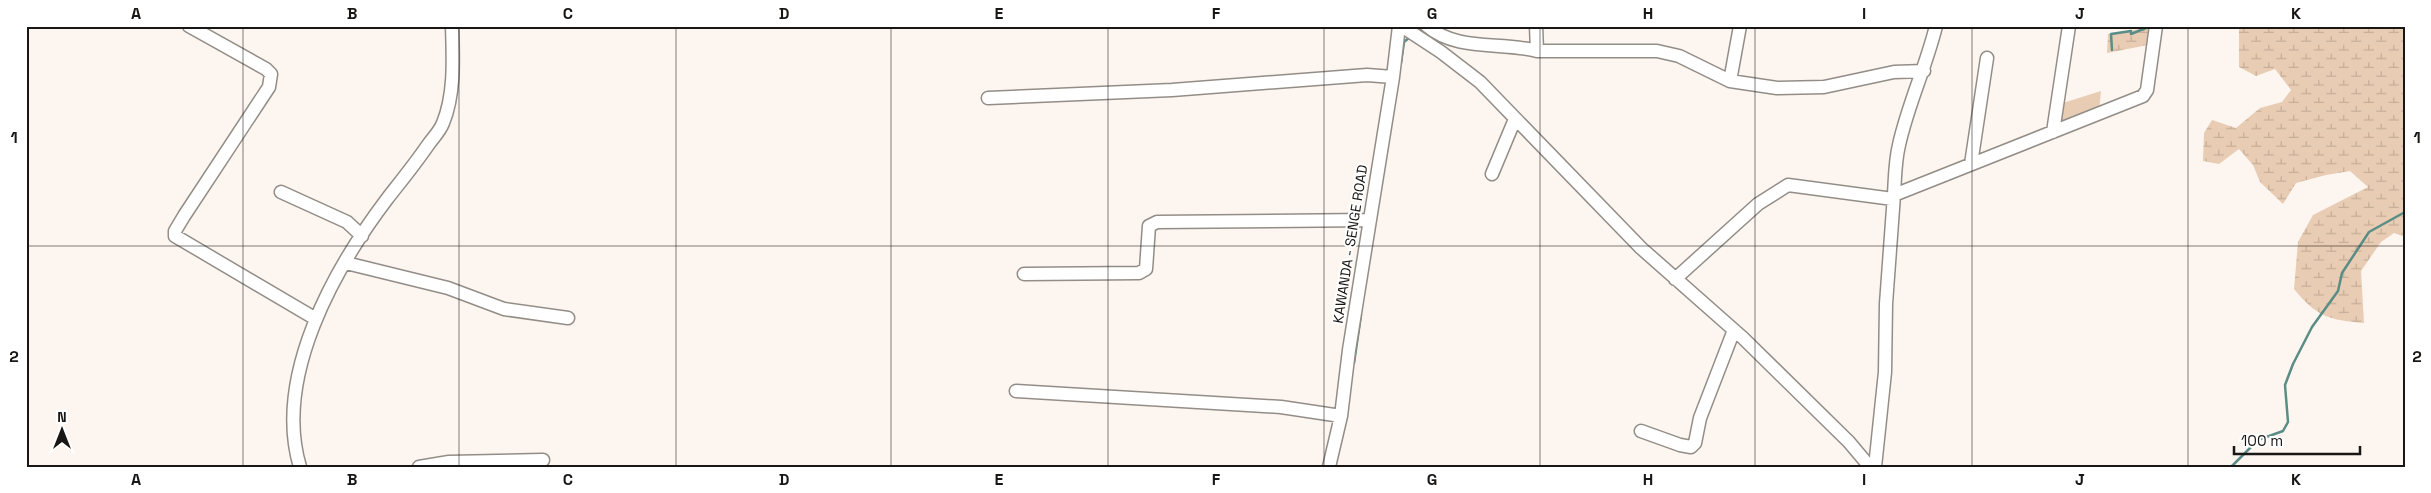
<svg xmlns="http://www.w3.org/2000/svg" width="2431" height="493" viewBox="0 0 2431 493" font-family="'Space Grotesk',sans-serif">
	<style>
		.green { fill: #e8ccb3 }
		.wetland { fill: url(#wetland-marsh) }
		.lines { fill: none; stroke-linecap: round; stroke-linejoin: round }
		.stream { stroke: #5a8d86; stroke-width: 2.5 }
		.minor-casing { stroke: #938d87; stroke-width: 15 }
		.minor { stroke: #fff; stroke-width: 12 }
		.grid { fill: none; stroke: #191715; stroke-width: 1; stroke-opacity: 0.55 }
		.labels { text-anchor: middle; stroke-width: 4; stroke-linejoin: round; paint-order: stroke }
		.street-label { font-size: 14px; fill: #191715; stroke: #fff }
		.neatline { fill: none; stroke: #191715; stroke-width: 2 }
		.grid-label { font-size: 16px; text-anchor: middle; font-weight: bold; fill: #191715 }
	</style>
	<defs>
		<pattern id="wetland-marsh" width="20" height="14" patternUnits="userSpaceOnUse" patternTransform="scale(1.25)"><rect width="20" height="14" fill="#e8ccb3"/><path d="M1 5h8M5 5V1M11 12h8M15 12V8" fill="none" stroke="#c6ae99"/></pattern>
	</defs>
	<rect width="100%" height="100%" fill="#fdf6f0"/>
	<path class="green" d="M2101 91 2099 112 2056 128 2063 103Z"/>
	<path class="wetland" d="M2239 26H2405V237L2394 233 2381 242 2361 271 2364 323C2329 320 2317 317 2294 289L2298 242 2313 215 2368 187 2350 171 2326 175 2296 183 2283 204 2260 182 2253 165 2239 149 2219 164 2203 161 2204 133 2212 120 2236 128 2260 108 2282 102 2291 90 2275 69 2256 76 2239 67Z
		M2153 27 2148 45 2107 53 2108 34Z"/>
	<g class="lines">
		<path class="stream" d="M2112 50 2111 34 2131 31V34L2151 26
			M1401 63 1404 42 1410 37
			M1354 363 1361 315
			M2231 467 2258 440 2283 431 2288 422 2285 385 2293 364 2312 327 2338 291 2342 273 2369 232 2405 212"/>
		<g class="minor-casing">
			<path id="minor" d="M189 26 266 69 271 74 269 87 184 216 175 231V236L316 319
				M1427 26C1458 52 1500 41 1537 51H1657L1679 56 1730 81 1777 88 1824 87 1894 72 1924 71
				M1536 26 1537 51
				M1400 28 1406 29 1441 52 1480 82 1641 248 1743 338 1849 442 1870 467
				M1730 81 1740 26
				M988 98 1172 90 1367 75 1393 77
				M2053 132 2069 26
				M1971 164 1987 58
				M1492 174 1515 119
				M281 192 347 222 362 236
				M1894 195C1895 178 1895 161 1899 145 1908 104 1926 67 1936 26
				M346 263 448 288 504 309 568 318
				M1024 274 1139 273 1146 269 1149 226 1157 222 1369 220
				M1675 279 1758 204 1788 185 1893 199
				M1016 391 1281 407 1341 416
				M1641 431 1680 445 1691 447 1695 443 1700 418 1734 330
				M300 467C273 377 334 269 387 199 401 181 415 164 428 145 433 138 440 131 443 123 455 94 453 58 452 26
				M419 467 449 462 543 460
				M1329 467 1341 416 1349 350 1393 77 1399 26
				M1875 467 1885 372 1886 304 1894 195 2143 96 2147 90 2156 26"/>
		</g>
		<use href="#minor" class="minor"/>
	</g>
	<path class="grid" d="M243 26V467M459 26V467M676 26V467M891 26V467M1108 26V467M1324 26V467M1540 26V467M1755 26V467M1972 26V467M2188 26V467M26 246H2405"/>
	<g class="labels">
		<g class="street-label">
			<text transform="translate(1350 244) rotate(-81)" y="5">KAWANDA - SENGE ROAD</text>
		</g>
	</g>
	<rect width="2431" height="493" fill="none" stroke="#ffffff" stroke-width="55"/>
	<g transform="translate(62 430)" stroke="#ffffff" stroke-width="4" paint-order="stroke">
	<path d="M0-4L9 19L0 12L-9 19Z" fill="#191715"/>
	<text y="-8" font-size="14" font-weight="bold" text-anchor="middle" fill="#191715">N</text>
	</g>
	<path d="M2234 446v8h126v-8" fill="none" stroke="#191715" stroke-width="2.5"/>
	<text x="2241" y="446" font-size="15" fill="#191715" stroke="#ffffff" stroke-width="4" paint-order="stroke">100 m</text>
	<rect x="28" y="28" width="2376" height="438" class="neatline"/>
	<g class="grid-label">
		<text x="136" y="19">A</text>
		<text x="352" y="19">B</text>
		<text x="568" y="19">C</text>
		<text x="784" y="19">D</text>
		<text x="999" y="19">E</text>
		<text x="1216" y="19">F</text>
		<text x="1432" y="19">G</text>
		<text x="1648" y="19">H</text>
		<text x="1864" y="19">I</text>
		<text x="2080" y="19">J</text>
		<text x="2296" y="19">K</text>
		<text x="14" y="143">1</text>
		<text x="2417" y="143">1</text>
		<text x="14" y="362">2</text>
		<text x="2417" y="362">2</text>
		<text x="136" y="485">A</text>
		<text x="352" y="485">B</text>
		<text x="568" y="485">C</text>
		<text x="784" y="485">D</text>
		<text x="999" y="485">E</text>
		<text x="1216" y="485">F</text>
		<text x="1432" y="485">G</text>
		<text x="1648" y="485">H</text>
		<text x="1864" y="485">I</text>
		<text x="2080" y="485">J</text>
		<text x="2296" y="485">K</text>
	</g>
</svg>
